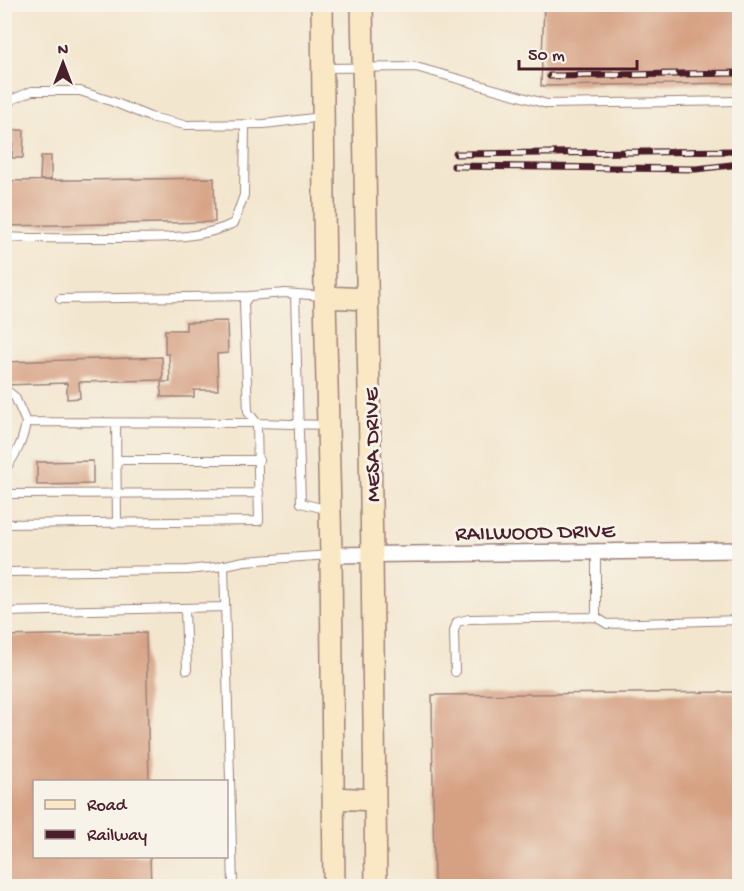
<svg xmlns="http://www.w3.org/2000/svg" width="744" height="891" viewBox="0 0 744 891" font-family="'Gochi Hand',sans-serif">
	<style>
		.building { fill: #d6a082 }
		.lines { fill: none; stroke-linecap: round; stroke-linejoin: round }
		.service-casing { stroke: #9e827c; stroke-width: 10 }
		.minor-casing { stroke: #9e827c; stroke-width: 18 }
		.secondary-casing { stroke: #9e827c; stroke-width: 24 }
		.service { stroke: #fff; stroke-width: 8 }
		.minor { stroke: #fff; stroke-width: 15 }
		.secondary { stroke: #fae7c3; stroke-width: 21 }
		.rail-casing { stroke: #4a1f2b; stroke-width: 7 }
		.rail { stroke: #f7f3e8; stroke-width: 4.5; stroke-dasharray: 14; stroke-linecap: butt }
		.labels { text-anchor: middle; stroke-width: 6; stroke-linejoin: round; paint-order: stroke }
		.street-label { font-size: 22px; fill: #4a1f2b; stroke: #f7f3e8 }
	</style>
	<rect width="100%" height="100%" fill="#f7f3e8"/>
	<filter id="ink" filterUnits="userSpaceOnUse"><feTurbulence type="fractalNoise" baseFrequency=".0167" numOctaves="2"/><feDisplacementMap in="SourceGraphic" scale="12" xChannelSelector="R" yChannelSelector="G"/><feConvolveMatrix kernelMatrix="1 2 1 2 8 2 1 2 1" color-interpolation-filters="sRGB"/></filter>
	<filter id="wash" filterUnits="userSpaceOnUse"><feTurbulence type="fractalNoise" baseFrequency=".008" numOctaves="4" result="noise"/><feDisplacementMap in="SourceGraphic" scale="24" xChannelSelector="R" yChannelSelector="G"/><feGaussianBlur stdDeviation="1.35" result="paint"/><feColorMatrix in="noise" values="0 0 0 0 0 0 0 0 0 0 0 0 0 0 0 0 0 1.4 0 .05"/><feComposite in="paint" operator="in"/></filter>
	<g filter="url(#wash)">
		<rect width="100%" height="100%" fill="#f3e6ce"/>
		<g id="blocks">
			<path class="building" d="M544 4H740V83L541 86Z
				M13 130H24L23 158H12Z
				M41 156H51V180H40Z
				M214 178 215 222 5 226V181Z
				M227 321 228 353 217 354 218 390H194V397H161V382H170L169 354H165V330H186V322Z
				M162 357 163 380 79 382 80 398 67 399V383L5 385V362Z
				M93 461V484L37 485V462Z
				M146 633 149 782H34V856H150L151 886H4V636Z
				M740 692V886H434L432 695Z"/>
		</g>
	</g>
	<g filter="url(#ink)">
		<use href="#blocks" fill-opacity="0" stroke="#9e827c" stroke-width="1.5"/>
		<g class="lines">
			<g class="service-casing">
				<path id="service" d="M325 68 416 67 547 104 740 101
					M4 110 11 100 32 91H80L111 101 150 117 185 125 264 124 322 117
					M4 237C42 239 79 238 116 238 155 237 198 241 234 223L244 195 245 125
					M295 294 301 503 329 510
					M323 296 285 293 249 296 244 303 248 412 257 423 327 425
					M60 299 249 296
					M4 388 15 397 26 422
					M116 423 117 522
					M117 460H259
					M4 471C16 455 23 442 26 422L257 423 259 521 4 524
					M4 494 259 493
					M596 552V617L607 624 740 620
					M224 565 233 886
					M4 572 187 570 216 567 244 561 330 555
					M185 609 187 670
					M4 612 225 607
					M455 672 454 631 457 622 469 619 596 617"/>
			</g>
			<g class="minor-casing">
				<path id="minor" d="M331 555 740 550"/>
			</g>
			<g class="secondary-casing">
				<path id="secondary" d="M322 4 325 297 331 555 334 886
					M362 4 372 555 376 886
					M325 297 367 299
					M333 798 375 800"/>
			</g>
			<use href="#service" class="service"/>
			<use href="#minor" class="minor"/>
			<use href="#secondary" class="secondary"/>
			<g class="rail-casing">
				<path id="rail" d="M550 76 740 73
					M456 154 740 151
					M454 166 696 169 740 164"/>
			</g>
			<use href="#rail" class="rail"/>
		</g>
	</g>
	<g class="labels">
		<g class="street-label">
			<text transform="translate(370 445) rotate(-91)" y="8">MESA DRIVE</text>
			<text transform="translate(535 530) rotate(-1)" y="8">RAILWOOD DRIVE</text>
		</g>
	</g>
	<rect width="744" height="891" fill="none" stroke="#f7f3e8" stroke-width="24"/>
	<rect x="33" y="780" width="195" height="78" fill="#f7f3e8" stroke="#b29e9c" stroke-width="1.5"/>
	<rect x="45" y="800" width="30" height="9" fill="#fae7c3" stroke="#b29e9c" stroke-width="1.5"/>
	<text x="87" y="810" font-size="18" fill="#4a1f2b">Road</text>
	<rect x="45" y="830" width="30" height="9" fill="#4a1f2b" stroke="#b29e9c" stroke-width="1.5"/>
	<text x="87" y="840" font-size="18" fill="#4a1f2b">Railway</text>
	<g transform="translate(63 63)" stroke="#f7f3e8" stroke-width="4.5" paint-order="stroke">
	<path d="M0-4.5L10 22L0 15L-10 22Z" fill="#4a1f2b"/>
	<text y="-9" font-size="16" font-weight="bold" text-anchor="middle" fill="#4a1f2b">N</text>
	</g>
	<path d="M519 60v9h118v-9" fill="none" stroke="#4a1f2b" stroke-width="3"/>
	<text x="528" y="60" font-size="18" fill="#4a1f2b" stroke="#f7f3e8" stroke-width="4.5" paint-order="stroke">50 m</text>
</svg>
